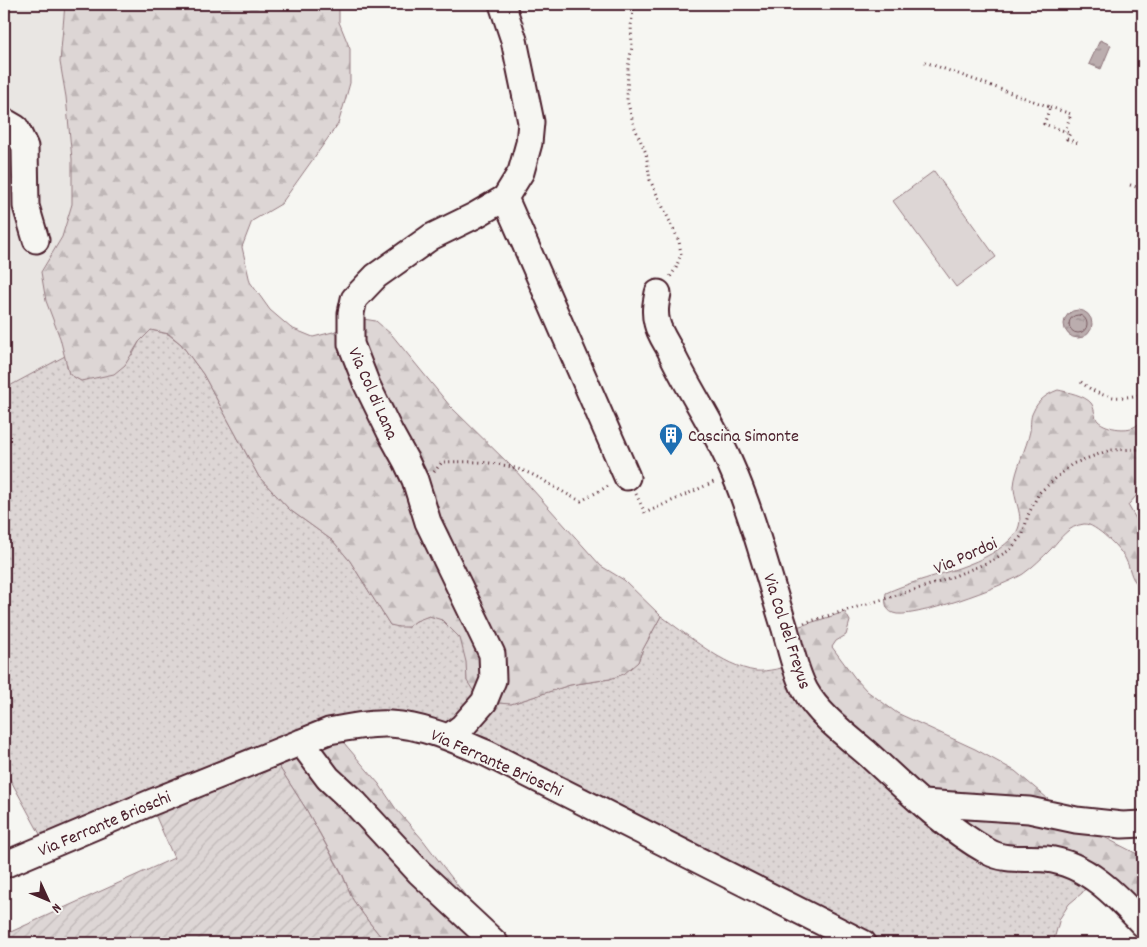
<svg xmlns="http://www.w3.org/2000/svg" width="1147" height="947" viewBox="0 0 1147 947" font-family="Dekko,sans-serif">
	<style>
		.built { fill: #e9e6e3 }
		.grass { fill: url(#grass-dots); stroke: #947a80 }
		.forest { fill: url(#forest-firs); stroke: #947a80 }
		.garden { fill: url(#garden-furrows); stroke: #947a80 }
		.pitch { fill: #ddd6d5; stroke: #947a80 }
		.water { fill: url(#water-ripples); stroke: #8e747a }
		.lines { fill: none; stroke-linecap: round; stroke-linejoin: round }
		.shore { stroke: #77585f; stroke-width: 1 }
		.minor-casing { stroke: #4a1f2b; stroke-width: 29 }
		.path { stroke: #4a1f2b; stroke-width: 3; stroke-dasharray: 1 4; stroke-linecap: butt }
		.minor { stroke: #f6f6f2; stroke-width: 25 }
		.labels { text-anchor: middle; stroke-width: 4; stroke-linejoin: round; paint-order: stroke }
		.street-label { font-size: 18px; fill: #4a1f2b; stroke: #f6f6f2 }
		.poi-label { font-size: 18px; fill: #4a1f2b; stroke: #f6f6f2; text-anchor: start }
	</style>
	<defs>
		<pattern id="grass-dots" width="8" height="8" patternUnits="userSpaceOnUse" patternTransform="scale(1.25)"><rect width="8" height="8" fill="#ddd6d5"/><path d="M2 2h.1M6 6h.1" fill="none" stroke="#bfb7b7" stroke-width="1.8" stroke-linecap="round"/></pattern>
		<pattern id="forest-firs" width="22" height="20" patternUnits="userSpaceOnUse" patternTransform="scale(1.25)"><rect width="22" height="20" fill="#ddd6d5"/><path d="M5 1l3.5 6h-7zM16 11l3.5 6h-7z" fill="#bfb7b7"/></pattern>
		<pattern id="garden-furrows" width="10" height="10" patternUnits="userSpaceOnUse" patternTransform="scale(1.25)"><rect width="10" height="10" fill="#ddd6d5"/><path d="M-1 1l2-2M0 10L10 0M9 11l2-2" fill="none" stroke="#bfb7b7"/></pattern>
		<pattern id="water-ripples" width="26" height="14" patternUnits="userSpaceOnUse" patternTransform="scale(1.25)"><rect width="26" height="14" fill="#bbadae"/><path d="M2 4q2-2 4 0t4 0M15 11q2-2 4 0t4 0" fill="none" stroke="#9a8c8e"/></pattern>
	</defs>
	<rect width="100%" height="100%" fill="#f6f6f2"/>
	<filter id="ink" filterUnits="userSpaceOnUse"><feTurbulence type="fractalNoise" baseFrequency=".02" numOctaves="2"/><feDisplacementMap in="SourceGraphic" scale="10" xChannelSelector="R" yChannelSelector="G"/><feConvolveMatrix kernelMatrix="1 2 1 2 8 2 1 2 1" color-interpolation-filters="sRGB"/></filter>
	<g filter="url(#ink)">
		<path class="built" d="M4 4H65L60 62 66 97 72 159V204L62 237 41 272 65 356 4 389Z"/>
		<path class="grass" d="M151 330 168 334 181 344 203 374 259 477 290 510 333 541 350 561 390 625 408 627C413 623 421 617 429 616 441 616 455 628 460 638 467 650 467 667 467 681L511 704 570 685 610 679 638 662 642 651 661 616C688 635 722 666 756 671 768 672 783 667 795 666L1093 877 1082 893 1069 904 1060 918 1053 943H863L540 780 389 724 47 847 4 768V389L65 356 69 374 81 381 93 377 133 354 139 342Z"/>
		<path class="forest" d="M65 4H339V22L350 49V83L345 101 338 124 281 204 252 221 242 247 250 282 270 310 291 328 313 337 333 332 363 319 376 321 392 335 450 406 515 470 601 566 624 580 661 616 642 651 638 662 624 674 610 679 570 685 511 704 484 702 474 692 467 681 466 662 460 638 442 620 429 616 416 621 408 627H399L390 625 350 561 333 541 290 510 259 477 203 374 181 344 169 334 151 330 139 342 125 365 114 374 81 381 69 374 60 338 46 301 41 272 62 237 72 204V159L66 97 60 62Z
			M1058 390C1067 392 1084 395 1091 403 1095 408 1094 417 1098 421 1106 429 1132 433 1139 423 1141 419 1141 413 1143 408V494H1138L1128 505 1143 531V588C1130 581 1132 572 1126 560 1122 550 1095 523 1084 524 1068 526 1061 538 1051 549 1043 557 1033 567 1023 574 1006 585 910 621 893 613 885 610 885 601 886 593 924 575 981 569 1011 539 1029 521 1014 506 1014 486 1015 470 1027 447 1030 431 1031 425 1030 417 1033 412 1038 400 1047 394 1058 390Z
			M845 612 850 621 846 635 836 641 832 647 855 678 867 691 897 713 975 749 1015 771 1047 798 1069 823 1082 830 1100 835 1143 857V924L1093 877 1005 858 813 704 784 628 800 626Z
			M329 731 344 743 379 784 396 809 423 840 474 907 515 943H386L368 921 353 900 342 873 306 809 271 754Z"/>
		<path class="garden" d="M271 754 306 809 342 874 353 900 368 921 386 943H4V935L174 858 150 803Z"/>
		<path class="pitch" d="M934 171 996 257 956 287 893 201Z"/>
		<path class="water" d="M1100 40 1111 45 1101 69 1089 64Z
			M1064 324a14 14 0 1 1 28 0a14 14 0 1 1-28 0Z"/>
		<g class="lines">
			<path class="shore" d="M1069 324a9 9 0 1 1 18 0a9 9 0 1 1-18 0Z"/>
			<g class="minor-casing">
				<path id="minor" d="M4 121 16 128 25 147 26 206 36 240
					M505 198 627 477
					M658 293C656 303 654 312 657 323 659 332 665 341 670 350 687 387 711 421 728 459 753 514 767 572 785 629 791 650 795 671 805 690 818 714 847 736 868 754 905 788 943 826 987 851 1005 862 1026 857 1046 859 1086 863 1117 896 1143 924
					M449 737 462 727 484 702 493 680 492 654 428 522 415 480 406 461 390 432 367 385 351 344V313L354 299 376 276 431 237 474 216 505 198 521 172 529 143 531 122 514 40 502 4
					M301 742 328 778 356 804 419 872 495 943
					M923 803 1029 810 1076 820 1122 825 1143 824
					M4 865 150 803 329 731C349 727 370 723 390 724 425 726 455 740 486 753L863 943"/>
			</g>
			<path class="path" d="M634 4 631 25 632 47 628 67 627 100 634 126 646 153 650 180 679 241 681 254 676 268 670 277
				M925 62 1050 107 1044 124 1070 133 1067 139 1081 144
				M1050 107 1071 114 1065 131
				M1130 185 1143 189
				M1081 382C1102 399 1118 400 1143 394
				M434 472 442 462C475 461 507 461 537 477 552 485 565 494 581 501L608 486
				M636 494 645 513 716 481
				M804 623 937 583 989 562 1010 550 1023 534 1028 515 1039 493 1072 464 1110 450 1143 449"/>
			<use href="#minor" class="minor"/>
		</g>
	</g>
	<defs>
		<g id="building-pin" transform="scale(1.25)"><path d="M0 17L-7.5 6A9.5 9.5 0 1 1 7.5 6Z" fill="#1f6fb2" stroke="#f6f6f2"/><path d="M-4-6H4V6H1V3H-1V6H-4ZM-2.5-4.3h1.7v1.8h-1.7ZM.8-4.3h1.7v1.8H.8ZM-2.5-1h1.7V.8h-1.7ZM.8-1h1.7V.8H.8Z" fill="#fff"/></g>
	</defs>
	<g fill-rule="evenodd">
		<use href="#building-pin" x="671" y="435"/>
	</g>
	<g class="labels">
		<g class="street-label">
			<text transform="translate(374 393) rotate(66)" y="6">Via Col di Lana</text>
			<text transform="translate(965 555) rotate(-24)" y="6">Via Pordoi</text>
			<text transform="translate(788 631) rotate(72)" y="6">Via Col del Freyus</text>
			<text transform="translate(497 762) rotate(24)" y="6">Via Ferrante Brioschi</text>
			<text transform="translate(104 823) rotate(-23)" y="6">Via Ferrante Brioschi</text>
		</g>
		<g class="poi-label">
			<text x="688" y="441">Cascina Simonte</text>
		</g>
	</g>
	<rect width="1147" height="947" fill="none" stroke="#f6f6f2" stroke-width="20"/>
	<rect x="10" y="10" width="1127" height="927" fill="none" stroke="#4a1f2b" stroke-width="2" filter="url(#ink)"/>
	<g transform="translate(48 900) rotate(134)" stroke="#f6f6f2" stroke-width="4" paint-order="stroke">
	<path d="M0-4L9 19L0 12L-9 19Z" fill="#4a1f2b"/>
	<text y="-8" font-size="14" font-weight="bold" text-anchor="middle" fill="#4a1f2b">N</text>
	</g>
</svg>
